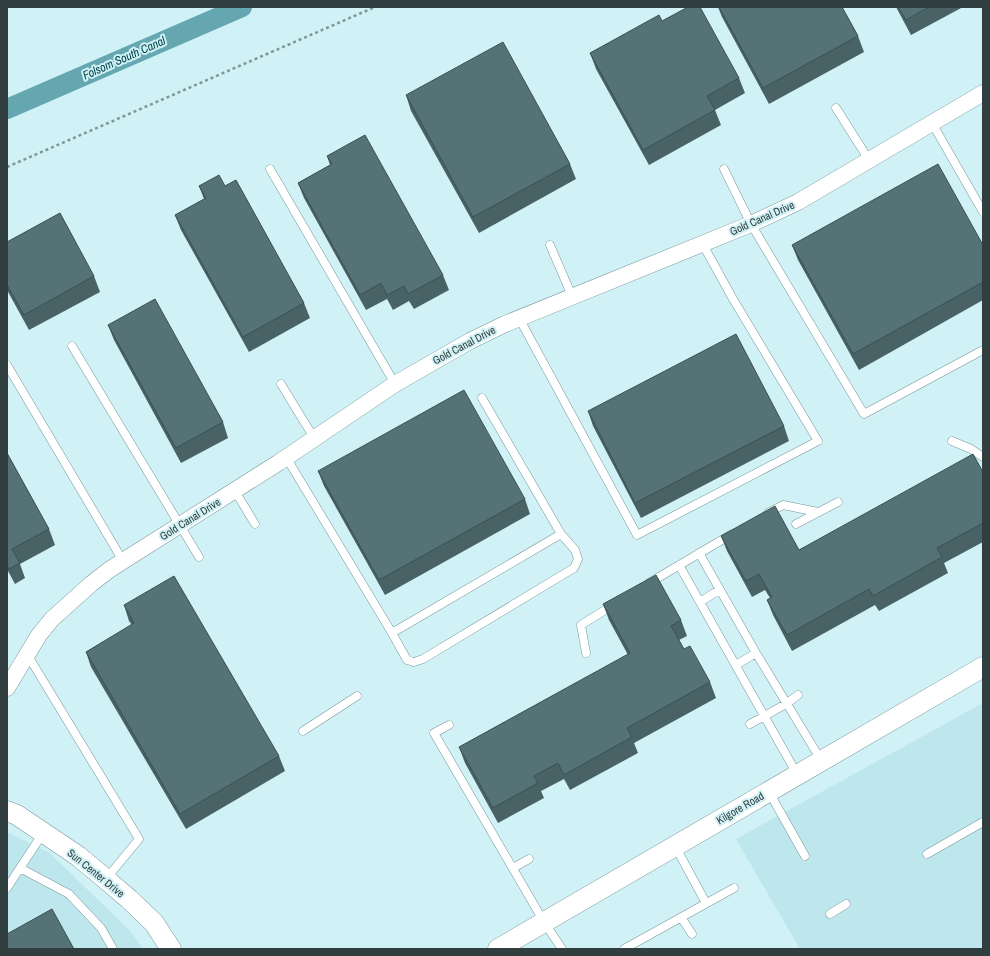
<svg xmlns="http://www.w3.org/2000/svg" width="990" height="956" viewBox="0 0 990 956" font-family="'Archivo Narrow',sans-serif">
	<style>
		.built { fill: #bde7ec }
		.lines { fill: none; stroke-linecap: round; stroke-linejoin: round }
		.canal { stroke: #65a7b0; stroke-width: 20 }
		.service-casing { stroke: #78979b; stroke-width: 9 }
		.minor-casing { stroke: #78979b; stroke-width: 17 }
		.tertiary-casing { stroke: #78979b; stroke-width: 21 }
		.path { stroke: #7f9699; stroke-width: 2.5; stroke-dasharray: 3 3; stroke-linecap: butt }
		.service { stroke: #fff; stroke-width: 8 }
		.minor { stroke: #fff; stroke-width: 16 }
		.tertiary { stroke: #fff; stroke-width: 20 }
		.wall { fill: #496265 }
		.building { fill: #557276; stroke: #3c5053 }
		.labels { text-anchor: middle; stroke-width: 4; stroke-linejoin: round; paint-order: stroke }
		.street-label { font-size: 11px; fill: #313e3f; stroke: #d0f1f5 }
		.water-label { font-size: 12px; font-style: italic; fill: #02444a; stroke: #d0f1f5 }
	</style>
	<rect width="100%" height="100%" fill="#d0f1f5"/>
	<path class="built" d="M983 703V949H800L736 839Z
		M7 832 50 853 130 931 143 949H7Z"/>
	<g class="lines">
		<path class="canal" d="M7 109 242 7"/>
		<g class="service-casing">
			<path id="service" d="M836 108 869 160
				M932 123 983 212
				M270 169 395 384
				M724 169 751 224 864 414 983 350
				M550 245 572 296
				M519 318 637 535 818 441 733 299 702 243
				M72 346 199 557
				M7 365 123 561
				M281 384 314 438
				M952 441 971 449 983 457
				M286 457 392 633 407 660 414 662 423 659 574 568 578 559 575 550 561 534 482 398
				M235 491 255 524
				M768 513 783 505 818 512
				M796 524 838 502
				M699 553 756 653 821 760
				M679 565 797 774
				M649 583 732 534
				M700 602 719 590
				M392 633 561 534
				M586 653 581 625 613 605
				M27 654 139 839 106 879
				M736 665 756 653
				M750 724 786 704 798 695
				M449 725 434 733 544 922 562 949
				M303 731 357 696
				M769 792 805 856
				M675 846 706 903
				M927 854 983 822
				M20 868 69 894 101 928 113 949
				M513 868 529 859
				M7 888 43 833
				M830 914 846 904
				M681 917 692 934
				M624 949 734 888"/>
		</g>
		<g class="minor-casing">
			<path id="minor" d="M7 688 39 635 52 619 91 584 109 570 123 561 278 463 395 384 470 341 505 324 751 224 798 202 983 93"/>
		</g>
		<g class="tertiary-casing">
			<path id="tertiary" d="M7 811 17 815 78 856 102 876 129 899 154 923 171 949
				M498 949 983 667"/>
		</g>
		<path class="path" d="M7 167 375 7"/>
		<use href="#service" class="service"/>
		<use href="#minor" class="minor"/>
		<use href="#tertiary" class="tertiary"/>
	</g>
	<path class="wall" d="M718 7H842L858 36 864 52 769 104 722 17Z
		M896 7H963L911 35Z
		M662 21 739 78 745 93 715 110 721 125 649 165 596 69 590 53Z
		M406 95 570 164 576 179 479 233 411 111Z
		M327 156 443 275 449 290 414 309 409 301 393 310 387 299 366 310 304 198 298 183 330 165Z
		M199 186H225L304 303 310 318 249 352 181 230 175 215 204 199Z
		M7 242 94 276 100 292 29 330 7 290Z
		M792 245H983V300L859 370 798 260Z
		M108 325 223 422 228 438 181 463 114 340Z
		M588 411 784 426 789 441 641 518 593 426Z
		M7 453 49 529 55 545 20 564 25 578 15 584 8 571 7 572Z
		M318 471 525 499 530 514 385 595 324 486Z
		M983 472V542L944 563 948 573 879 611 875 605 792 651 773 615 767 600 770 598 765 590 752 597 727 551 721 536 799 550Z
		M603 604 681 620 687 636 679 640 684 649 710 682 716 698 634 743 638 753 570 790 564 779 541 791 544 798 498 823 465 763 459 747 628 655 609 620Z
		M124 605 279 756 285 771 186 829 91 667 86 652 132 625 129 621Z"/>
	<path class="building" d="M688 7H700L739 78 707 96 715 110 643 150 590 53 659 15 662 21Z
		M719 7H842L858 36 763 88Z
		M898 7H929L906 20Z
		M503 42 570 164 473 217 406 95Z
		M365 135 443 275 408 294 404 286 387 295 381 283 360 295 298 183 332 164 327 156Z
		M938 164 983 245V282L853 354 792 245Z
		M219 175 225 186 236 180 304 303 243 337 175 215 206 198 199 186Z
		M60 213 94 276 24 315 7 285V242Z
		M155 299 223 422 176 448 108 325Z
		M736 334 784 426 635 503 588 411Z
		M464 390 525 499 379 580 318 471Z
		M7 453 49 529 12 549 20 563 9 569 7 565Z
		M973 454 983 472V523L937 548 942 557 873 596 869 589 787 635 767 600 772 597 759 574 746 581 721 536 775 506 799 550Z
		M656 575 681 620 671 626 684 649 690 646 710 682 627 728 632 737 564 775 558 763 534 776 538 783 493 808 459 747 630 653 603 604Z
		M174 576 279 756 180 814 86 652 134 623 124 605Z
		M52 909 74 949H7V934Z"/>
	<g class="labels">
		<g class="street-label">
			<text transform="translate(762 218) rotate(-24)" y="4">Gold Canal Drive</text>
			<text transform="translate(464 345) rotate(-28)" y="4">Gold Canal Drive</text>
			<text transform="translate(190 519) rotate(-32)" y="4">Gold Canal Drive</text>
			<text transform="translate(740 808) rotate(-30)" y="4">Kilgore Road</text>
			<text transform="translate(96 873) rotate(39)" y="4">Sun Center Drive</text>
		</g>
		<g class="water-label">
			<text transform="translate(124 58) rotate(-24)" y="4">Folsom South Canal</text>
		</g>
	</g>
	<rect width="990" height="956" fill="none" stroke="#313e3f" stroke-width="16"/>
</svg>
